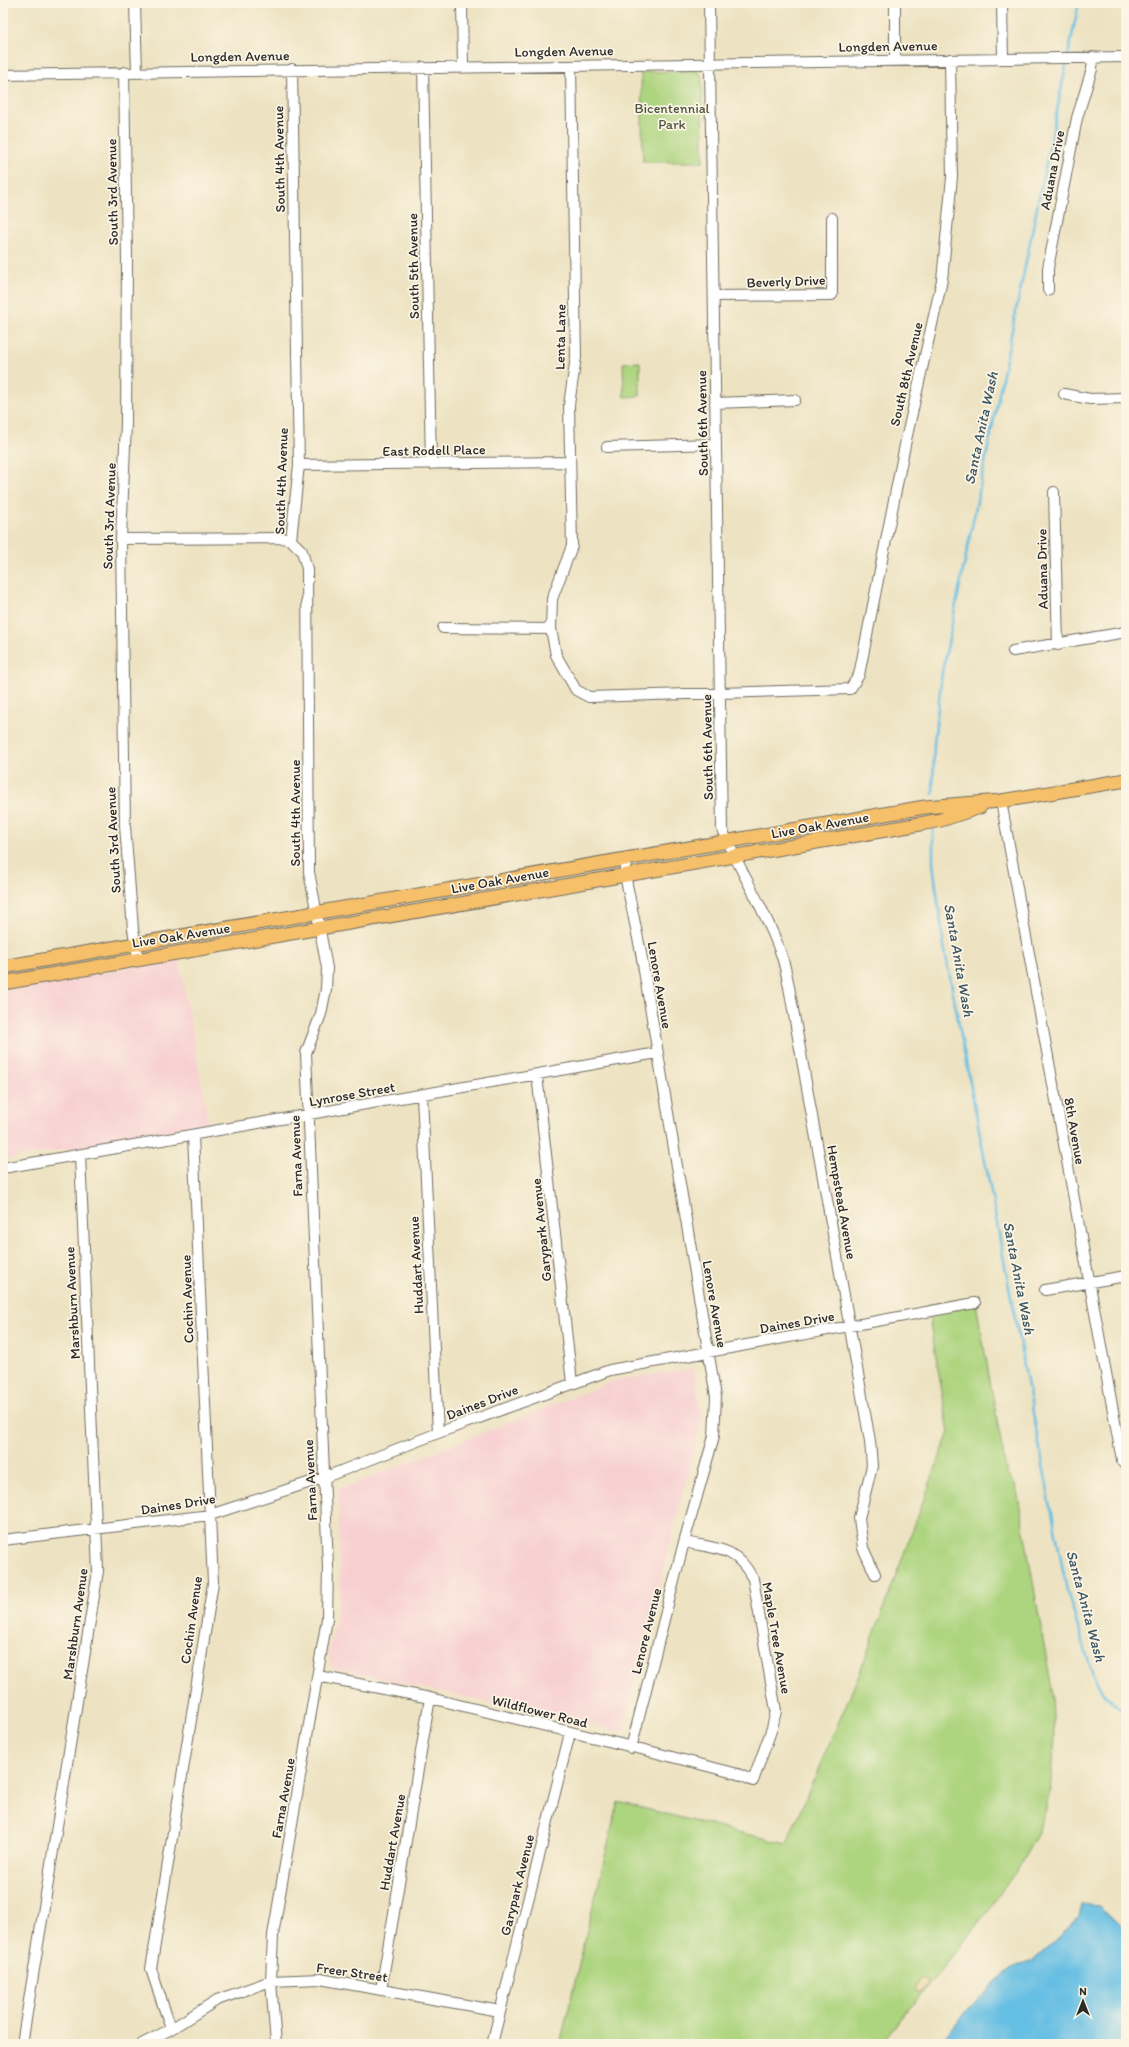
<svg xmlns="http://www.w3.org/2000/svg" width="1129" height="2047" viewBox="0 0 1129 2047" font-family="Itim,sans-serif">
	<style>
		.built { fill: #f7cfd0 }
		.green { fill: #add47f; stroke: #6c8055 }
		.sand { fill: url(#sand-dots); stroke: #8c8264 }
		.water { fill: #65bee3; stroke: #487487 }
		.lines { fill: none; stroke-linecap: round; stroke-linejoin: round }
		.stream { stroke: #65bee3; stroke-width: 2.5 }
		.minor-casing { stroke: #6f6b60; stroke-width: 12 }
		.major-casing { stroke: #6f6b60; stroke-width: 15 }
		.minor { stroke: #fff; stroke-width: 10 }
		.major { stroke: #f6c06b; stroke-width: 13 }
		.labels { text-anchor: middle; stroke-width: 3.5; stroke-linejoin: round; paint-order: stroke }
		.street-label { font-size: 14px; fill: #2b2b2b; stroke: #fcf5e5 }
		.park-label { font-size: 14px; fill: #4c5540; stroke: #fcf5e5 }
		.water-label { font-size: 15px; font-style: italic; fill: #3c5762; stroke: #fcf5e5 }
	</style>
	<defs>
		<pattern id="sand-dots" width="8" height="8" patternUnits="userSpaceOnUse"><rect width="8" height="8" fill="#eeda9e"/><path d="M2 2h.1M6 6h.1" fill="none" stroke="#cb8" stroke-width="1.8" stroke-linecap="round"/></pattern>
	</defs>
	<rect width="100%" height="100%" fill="#fcf5e5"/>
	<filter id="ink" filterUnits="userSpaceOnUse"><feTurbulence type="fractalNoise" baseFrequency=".025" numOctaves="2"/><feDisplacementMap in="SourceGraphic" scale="8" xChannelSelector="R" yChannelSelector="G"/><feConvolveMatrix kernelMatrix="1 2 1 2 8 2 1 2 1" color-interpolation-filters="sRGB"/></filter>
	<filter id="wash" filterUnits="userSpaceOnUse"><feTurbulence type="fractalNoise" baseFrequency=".012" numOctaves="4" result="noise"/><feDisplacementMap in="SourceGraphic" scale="16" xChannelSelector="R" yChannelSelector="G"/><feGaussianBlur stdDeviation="0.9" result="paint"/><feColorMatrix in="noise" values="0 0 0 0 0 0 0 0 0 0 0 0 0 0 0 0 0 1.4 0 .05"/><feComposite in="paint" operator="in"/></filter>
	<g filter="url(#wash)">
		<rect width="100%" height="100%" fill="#ede3c2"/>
		<path class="built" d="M179 959 209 1125 3 1160V990Z
			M694 1369 702 1417 622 1732 333 1668 328 1655 340 1592 338 1490 616 1380Z"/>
		<path class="green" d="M696 71 699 72 702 77 703 162H643L641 72Z
			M640 362V396L624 397 623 363Z
			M975 1297 1007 1475 1016 1485 1053 1696 1055 1737 1052 1775 1046 1809 1037 1835 1015 1873 958 1950 880 2044H560L618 1802 786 1844 860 1672 949 1432 927 1306Z"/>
		<path class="sand" d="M919 1979H923L928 1982 927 1985 919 1993 915 1990Z"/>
		<path class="water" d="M1082 1905 1100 1907 1126 1932V2044H940L958 2021 994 1983 1014 1967 1033 1961 1069 1928 1079 1916Z"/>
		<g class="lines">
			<path class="stream" d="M1068 55 1079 3
				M933 794 934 743 942 673 1067 61
				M933 830V864L944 946 1067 1591 1093 1675 1104 1695 1126 1714"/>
		</g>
	</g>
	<g filter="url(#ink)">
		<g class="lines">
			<g class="minor-casing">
				<path id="minor" d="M135 3 137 73
					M462 3 463 67
					M709 3 722 829C740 872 766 910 781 954 785 965 787 976 789 987L870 1441 872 1466 859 1518 863 1548 875 1574
					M895 3V60
					M1002 3 1003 59
					M423 67 431 464
					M124 72 127 258 126 423 121 539 125 826 133 929 138 959
					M3 75 1126 57
					M1048 290V268L1077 118 1092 69 1093 57
					M714 296 832 295V218
					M1064 394 1090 399 1126 398
					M715 403 795 400
					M607 447 716 444
					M299 465 570 462
					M1054 492 1058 645
					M121 539 282 538 291 540
					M443 628 551 629 556 655 576 690 589 697 850 689 859 675 906 440 942 280 952 177 950 59
					M551 629 552 599 572 546 569 405 576 357 571 66
					M1013 651 1126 632
					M1001 801 1122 1460 1126 1465
					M625 860V875L641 953 716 1397 714 1436 684 1542 631 1748
					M537 1075 572 1383
					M422 1096 438 1433
					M3 1168 657 1053
					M1045 1290 1126 1276
					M3 1540 210 1515 323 1478 438 1433 610 1370 975 1303
					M318 1676 430 1698 645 1750 738 1774 753 1781 772 1728 776 1711 753 1579C736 1546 717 1549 684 1542
					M381 1990 430 1698
					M171 2029 151 1969 213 1583 193 1135
					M22 2044 98 1571 80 1155
					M142 2044 171 2029 217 2000 271 1981 320 1979 500 2011
					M276 2044 271 1981 273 1935 327 1619 328 1566 306 1053 321 1014 326 989 327 968 309 872 307 569 302 551 291 540 299 465 292 69
					M492 2044 570 1733"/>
			</g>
			<g class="major-casing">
				<path id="major" d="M3 967 925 807 1001 801 1126 780
					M3 983 909 826 941 820 980 807"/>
			</g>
			<use href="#minor" class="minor"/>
			<use href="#major" class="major"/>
		</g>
	</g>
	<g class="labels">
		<g class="street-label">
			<text transform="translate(888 46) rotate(-1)" y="5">Longden Avenue</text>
			<text transform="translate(564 51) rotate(-1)" y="5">Longden Avenue</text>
			<text transform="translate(240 56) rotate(-1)" y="5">Longden Avenue</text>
			<text transform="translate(279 159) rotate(-91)" y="5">South 4th Avenue</text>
			<text transform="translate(1052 170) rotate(-79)" y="5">Aduana Drive</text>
			<text transform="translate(112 192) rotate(-91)" y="5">South 3rd Avenue</text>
			<text transform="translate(413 266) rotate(-91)" y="5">South 5th Avenue</text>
			<text transform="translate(786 281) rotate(-2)" y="5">Beverly Drive</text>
			<text transform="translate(560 337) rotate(-89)" y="5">Lenta Lane</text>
			<text transform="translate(906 374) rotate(-77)" y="5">South 8th Avenue</text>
			<text transform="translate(702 423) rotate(-91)" y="5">South 6th Avenue</text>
			<text transform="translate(434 450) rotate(-1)" y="5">East Rodell Place</text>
			<text transform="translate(281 481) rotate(-88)" y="5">South 4th Avenue</text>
			<text transform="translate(109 516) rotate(-88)" y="5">South 3rd Avenue</text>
			<text transform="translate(1042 569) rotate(-91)" y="5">Aduana Drive</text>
			<text transform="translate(707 747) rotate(-91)" y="5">South 6th Avenue</text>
			<text transform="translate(295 813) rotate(-90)" y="5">South 4th Avenue</text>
			<text transform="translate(820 825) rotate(-10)" y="5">Live Oak Avenue</text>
			<text transform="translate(113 840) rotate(-93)" y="5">South 3rd Avenue</text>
			<text transform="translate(500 880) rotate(-10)" y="5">Live Oak Avenue</text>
			<text transform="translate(181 935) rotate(-9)" y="5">Live Oak Avenue</text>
			<text transform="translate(660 985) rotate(80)" y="5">Lenore Avenue</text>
			<text transform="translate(352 1094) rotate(-10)" y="5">Lynrose Street</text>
			<text transform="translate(1075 1131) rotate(80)" y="5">8th Avenue</text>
			<text transform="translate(296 1156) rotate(-92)" y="5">Farna Avenue</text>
			<text transform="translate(842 1202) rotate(80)" y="5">Hempstead Avenue</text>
			<text transform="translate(541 1230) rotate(-96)" y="5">Garypark Avenue</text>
			<text transform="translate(416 1265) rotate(-93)" y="5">Huddart Avenue</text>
			<text transform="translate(187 1299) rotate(-92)" y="5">Cochin Avenue</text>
			<text transform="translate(72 1303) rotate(-93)" y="5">Marshburn Avenue</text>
			<text transform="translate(715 1304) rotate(80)" y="5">Lenore Avenue</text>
			<text transform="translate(797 1322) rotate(-10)" y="5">Daines Drive</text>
			<text transform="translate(482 1402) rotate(-21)" y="5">Daines Drive</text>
			<text transform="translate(310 1480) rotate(-93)" y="5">Farna Avenue</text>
			<text transform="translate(178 1504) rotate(-9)" y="5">Daines Drive</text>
			<text transform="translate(191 1620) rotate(-82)" y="5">Cochin Avenue</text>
			<text transform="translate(75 1624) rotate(-82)" y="5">Marshburn Avenue</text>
			<text transform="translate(646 1631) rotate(-76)" y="5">Lenore Avenue</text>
			<text transform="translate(777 1638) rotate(80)" y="5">Maple Tree Avenue</text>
			<text transform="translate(540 1711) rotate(14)" y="5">Wildflower Road</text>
			<text transform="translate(283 1798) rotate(-80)" y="5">Farna Avenue</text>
			<text transform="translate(392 1842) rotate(-80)" y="5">Huddart Avenue</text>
			<text transform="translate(517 1885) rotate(-76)" y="5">Garypark Avenue</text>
			<text transform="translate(352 1972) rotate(8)" y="5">Freer Street</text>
		</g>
		<g class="park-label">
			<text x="672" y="113">Bicentennial<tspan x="672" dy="16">Park</tspan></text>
		</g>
		<g class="water-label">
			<text transform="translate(981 428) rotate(-78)" y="5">Santa Anita Wash</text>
			<text transform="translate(959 960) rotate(80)" y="5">Santa Anita Wash</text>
			<text transform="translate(1019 1278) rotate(79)" y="5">Santa Anita Wash</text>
			<text transform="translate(1086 1606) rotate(75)" y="5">Santa Anita Wash</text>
		</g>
	</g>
	<rect width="1129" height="2047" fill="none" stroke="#fcf5e5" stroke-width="16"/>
	<g transform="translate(1083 2001)" stroke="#fcf5e5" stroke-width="3" paint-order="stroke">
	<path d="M0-3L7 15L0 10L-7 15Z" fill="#2b2b2b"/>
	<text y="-6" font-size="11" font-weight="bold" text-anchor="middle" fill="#2b2b2b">N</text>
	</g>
</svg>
